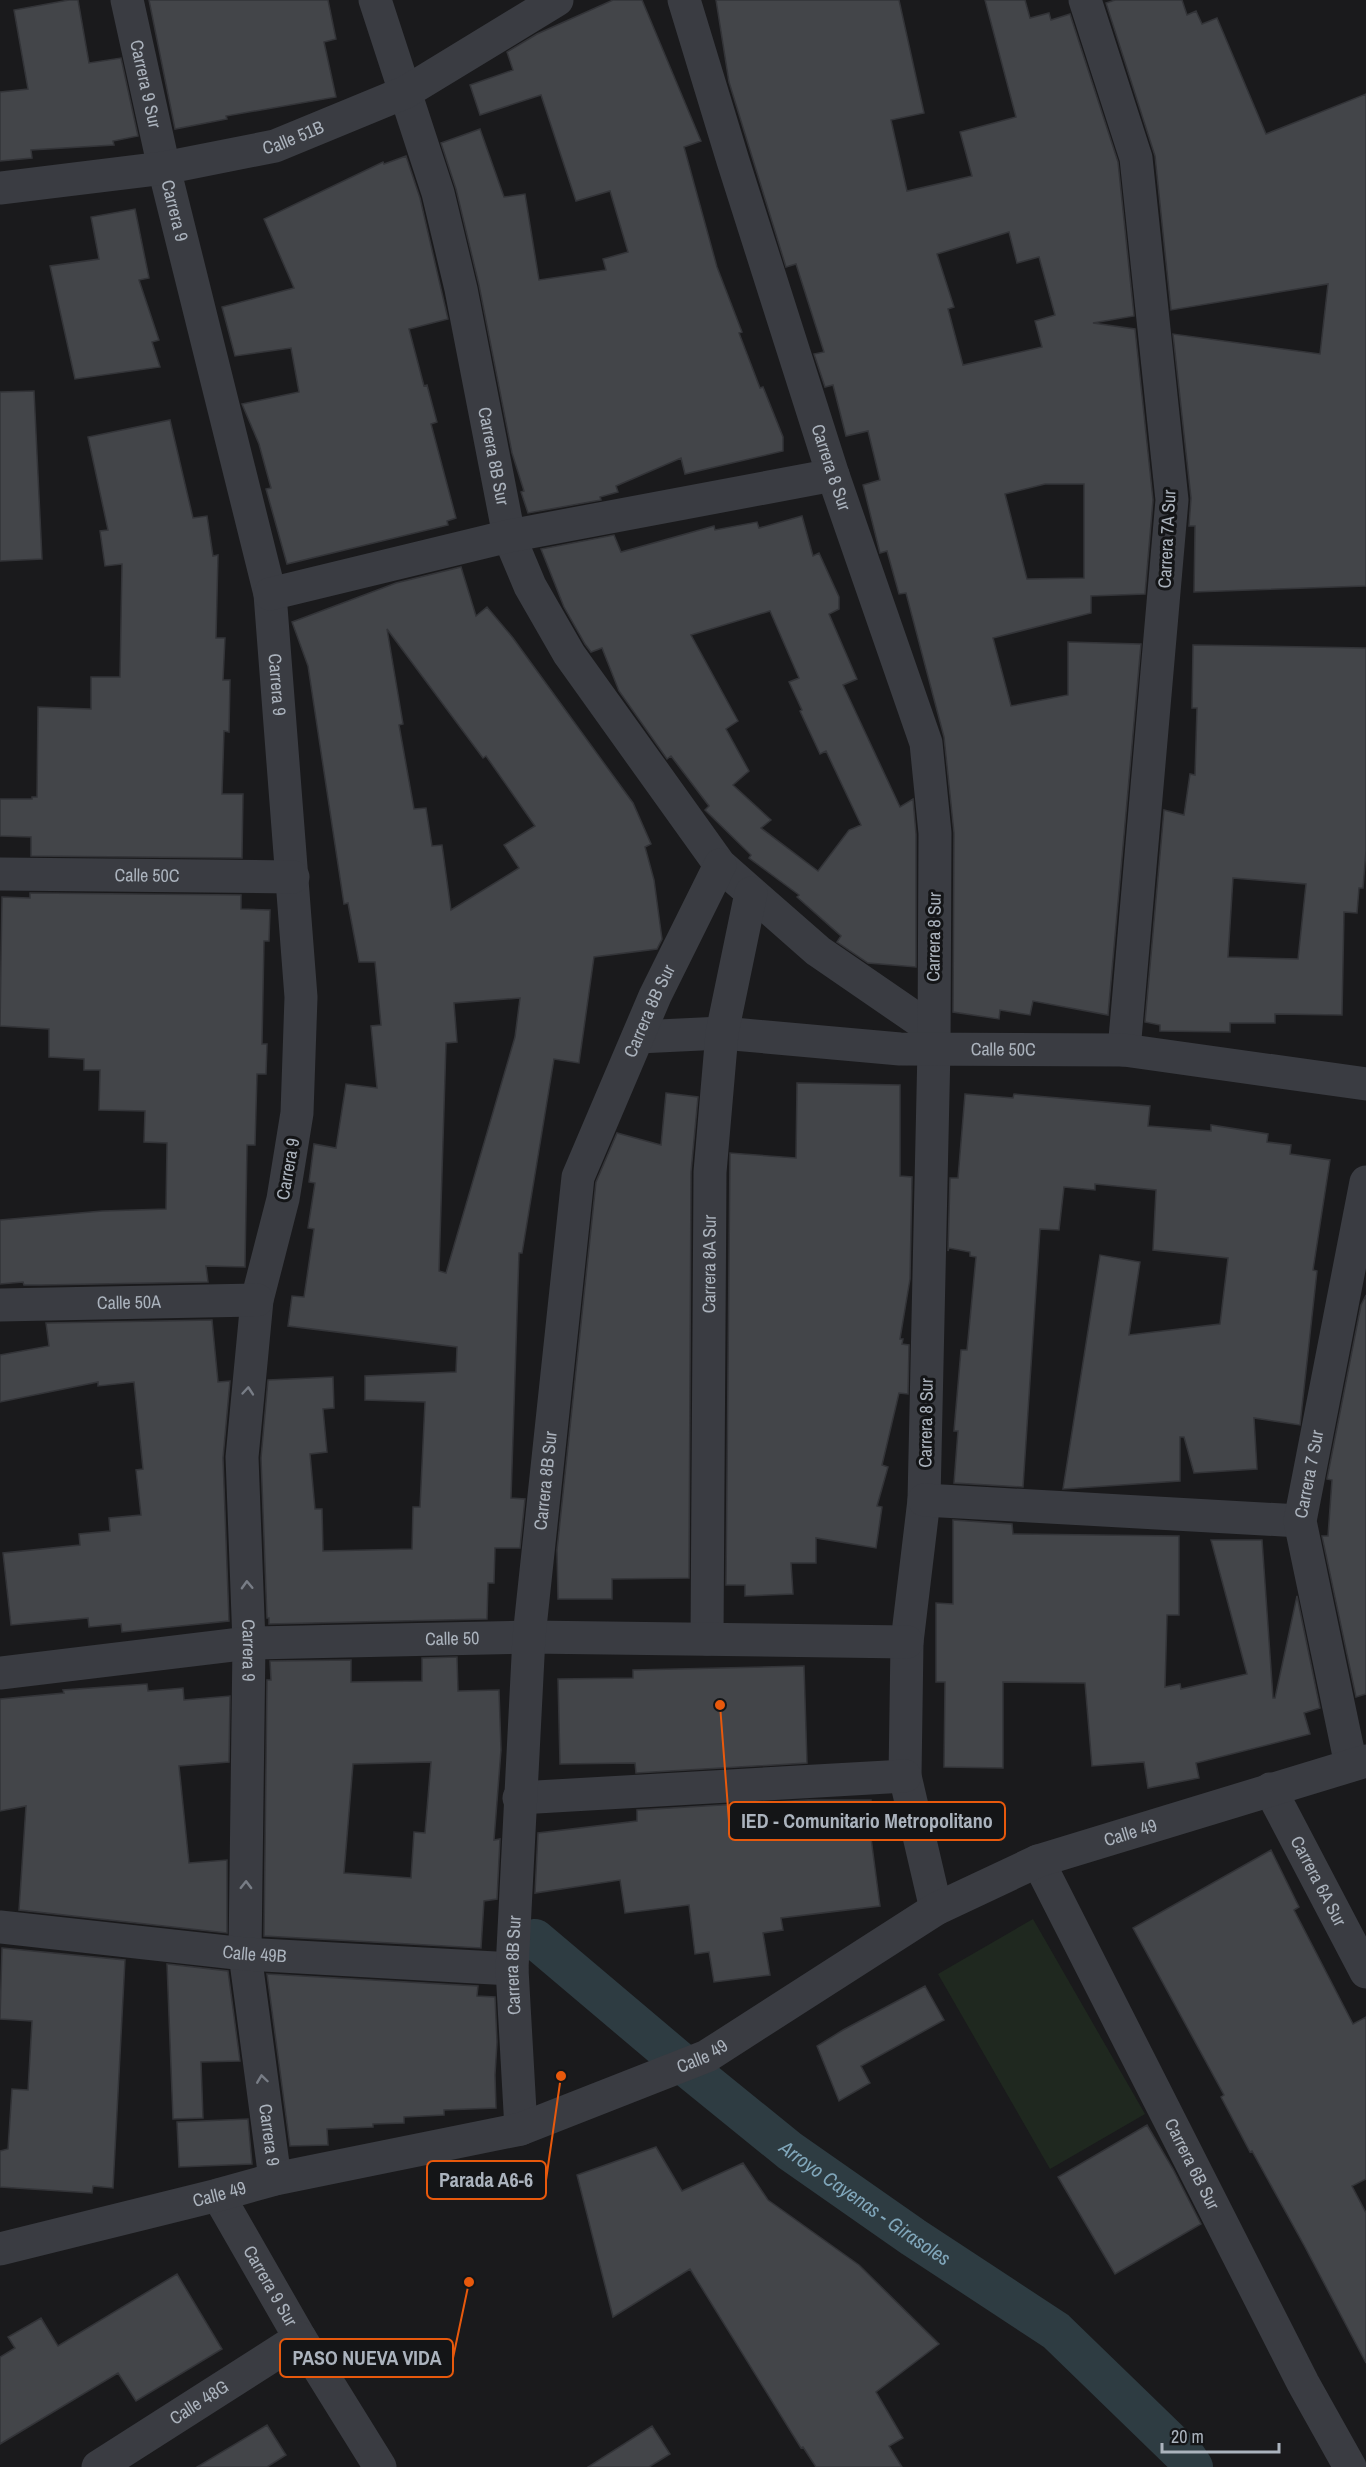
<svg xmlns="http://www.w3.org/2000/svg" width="1366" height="2467" viewBox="0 0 1366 2467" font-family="'Archivo Narrow',sans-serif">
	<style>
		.green { fill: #1f281f }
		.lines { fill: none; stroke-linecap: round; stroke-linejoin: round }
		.canal { stroke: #2e3c42; stroke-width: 40 }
		.building { fill: #434549; stroke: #333438; stroke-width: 1.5; fill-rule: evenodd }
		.minor { stroke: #3a3c42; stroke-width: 33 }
		.oneway { stroke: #787d86 }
		.labels { text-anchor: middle; stroke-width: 6; stroke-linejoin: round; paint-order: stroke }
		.street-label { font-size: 18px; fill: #abb3bd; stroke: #141517 }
		.water-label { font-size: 20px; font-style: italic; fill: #80a6ba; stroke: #141517 }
		.leader { fill: none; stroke: #e8590c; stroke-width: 2 }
		.callout-dot { fill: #e8590c; stroke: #141517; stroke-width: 2 }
		.callout { fill: #141517; stroke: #e8590c; stroke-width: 2 }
		.callout-label { font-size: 20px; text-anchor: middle; font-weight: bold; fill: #abb3bd }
	</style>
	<rect width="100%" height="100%" fill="#1a1a1c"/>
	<path class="green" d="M1033 1919 1145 2114 1050 2169 938 1974Z"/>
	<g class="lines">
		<path class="canal" id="s1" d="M535 1939 684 2065 790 2151 913 2237 1056 2331 1187 2458 1193 2467"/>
	</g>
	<path class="building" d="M69 0H78L89 63 121 58 138 136 113 141 114 145 31 150 32 158 0 161V92L28 89 14 10Z
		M149 0H328L336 39 324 42 336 97 226 116 227 119 175 129Z
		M613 0H642L701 141 684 147 717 267 742 332 739 333 760 388 763 387 783 437V451L685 474 681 458 616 486 618 492 600 497 601 500 528 513 521 492 524 491 512 453 479 285 456 189 441 143 480 129 504 197 525 194 539 280 606 270 603 259 628 252 610 191 576 201 541 95 480 115 470 85 513 70 507 52 537 34Z
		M716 0H899L924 113 891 120 907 191 972 176 960 132 1016 117 985 0H1025L1030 18 1049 13 1051 20 1070 14 1118 162 1134 316 1093 323 1135 329 1153 500 1145 594 1091 596V613L993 638 1011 706 1068 695V642L1141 644 1108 1015 1033 1001 1030 1015 1000 1010 999 1019 953 1012 954 833 944 737 906 593 899 594 887 551 880 553 863 485 880 480 868 431 846 436 833 385 825 387 814 354 824 352 796 264 786 267 729 82ZM1009 232 1017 263 1039 257 1055 315 1035 321 1042 347 963 365 948 309 954 307 937 254ZM1045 484H1084V578L1027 579 1005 494Z
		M1115 0H1182L1187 15 1196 11 1202 24 1217 18 1266 134 1366 94V586L1194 592 1195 526H1189L1191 498 1173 334 1320 354 1328 284 1171 310 1155 156 1106 3Z
		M406 156 420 198 448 319 409 329 424 386 427 385 437 422 431 424 456 518 447 521 448 525 287 564 266 489 271 488 259 444 242 404 299 392 291 348 235 356 222 307 294 288 264 219 383 162 384 164Z
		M135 209 149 278 139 280 159 340 152 342 160 367 75 379 50 266 99 259 91 217Z
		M34 391 42 559 0 561V392Z
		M170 420 193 518 207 516 213 556 218 555 216 638H225L223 680H230L229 732 224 731 222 794H243L242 858 31 856V837L0 836V799H32V797H37L38 707 91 709V677H120L122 564 105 566 100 531 108 530 88 437Z
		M802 516 813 556 819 553 839 597V609L829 614 857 679 843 685 900 807 913 799 916 834V967L868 963 837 942 841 936 797 897 799 895 749 858 751 855 705 810 709 806 671 756 667 759 619 691 602 648 591 652 585 644 564 607 541 549 614 535 621 552 714 526 715 530 757 522 759 528ZM770 611 799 678 789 682 802 710 800 711 820 754 826 751 861 825 849 830 818 871 761 828 771 820 733 785 749 771 726 729 738 721 691 635Z
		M461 567 476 616 487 607 513 638 633 803 651 844 645 847 654 880 662 939 657 949 594 957 579 1063 554 1059 522 1253H519L511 1498 525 1499 520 1548H495L494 1583H488L487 1619 269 1624V1618H267L261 1458 268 1380 333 1377 334 1408 323 1409 327 1452 310 1454 315 1509H322L323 1551 412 1549 413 1507H420L425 1402 365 1400V1376L456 1372 457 1347 288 1326 292 1296 304 1297 314 1229 308 1228 315 1183 309 1182 314 1144 336 1148 346 1084 377 1088 371 1026 381 1025 375 962H359L348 903 344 904 308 666 292 622 396 583ZM387 629 483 758 486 756 535 826 504 845 519 868 451 910 442 845 432 846 426 808 414 809 399 725 403 724ZM520 998 515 1037 446 1273 439 1271 446 1043 457 1042 454 1003Z
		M1193 645 1366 648V851L1363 888H1359L1357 913 1344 912 1342 1015 1275 1014V1023H1230V1032L1160 1031V1025L1145 1022 1164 810 1184 815 1190 774 1195 775 1197 708H1192ZM1233 878 1306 884 1298 959 1228 957Z
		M30 893 241 895V909L270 910 269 941H264L262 1044H267L266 1074H257L255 1145H247L245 1267 206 1266 208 1282 42 1285H24L23 1282 0 1284V1220L102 1211 166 1209 167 1143 144 1142 145 1111 99 1110 100 1070H84V1059L49 1057V1029L0 1026 2 897 30 898Z
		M797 1083 900 1085V1176L912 1177 910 1279 900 1339H903L902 1344 909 1345 908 1394 899 1393 882 1465 888 1467 877 1506 882 1507 876 1548 816 1538V1563H791L793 1594 745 1596V1585H726L730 1153 796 1158Z
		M666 1093 698 1097 691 1172 689 1578 612 1579V1599H558L557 1550 596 1182 617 1133 661 1145Z
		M965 1094 1013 1098 1014 1094 1150 1106 1148 1126 1211 1131V1125L1268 1134 1267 1142 1291 1145 1290 1154 1330 1160 1313 1270 1317 1271 1300 1425 1254 1418 1257 1469 1194 1473 1184 1437H1180V1481L1063 1489 1100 1255 1140 1262 1129 1335 1220 1324 1228 1258 1153 1250 1156 1190 1095 1184V1190L1064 1187 1059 1230 1040 1229 1023 1487 954 1483 958 1431H954L961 1350H967L976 1257 970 1256V1252L949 1248 948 1251 950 1178H958Z
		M1366 1295V1694L1356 1697 1322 1536H1328L1332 1480 1327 1479 1361 1305Z
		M212 1320 218 1382 230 1381 223 1458 229 1621 122 1632 121 1624 89 1627 88 1618 11 1625 3 1553 80 1545 79 1534 110 1531 109 1518 141 1515 136 1470 143 1469 134 1382 98 1386V1382L0 1402V1355L49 1346 46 1323Z
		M953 1520 1012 1524 1013 1534 1179 1536V1615H1167L1165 1687 1180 1684 1181 1689 1247 1674 1211 1540H1262L1273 1698H1275L1297 1596 1320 1708 1304 1713 1310 1734 1196 1763 1199 1778 1148 1788 1144 1762 1092 1766 1085 1683 1003 1682V1768L944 1767 945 1682H936V1603L953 1604Z
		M457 1657 458 1691 499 1690 501 1750 494 1840 500 1839 497 1899 484 1901 481 1948 264 1936 267 1680H271L270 1661 351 1660V1682L422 1681V1658ZM431 1762 425 1833 414 1832 411 1878 344 1873 353 1764Z
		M804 1666 807 1763 636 1773 635 1763 560 1764 558 1679 633 1678V1670Z
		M147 1684 148 1691 183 1688 184 1700 230 1696 229 1762 179 1766 189 1863 227 1860V1933L19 1910 26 1806 0 1811V1699L64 1693 63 1690Z
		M808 1800H871V1838L880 1906 781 1918 783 1930 763 1933 770 1975 714 1982 709 1952 695 1954 689 1905 625 1913 620 1880 535 1893 538 1833 637 1821V1810Z
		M1271 1850 1299 1907 1294 1910 1353 2024 1366 2017V2179L1352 2186 1366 2213V2363L1305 2247 1252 2151 1250 2152 1221 2097 1224 2095 1133 1928Z
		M2 1948 125 1960 113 2188 93 2186 92 2193 0 2187V2151L8 2149 12 2089 28 2090 32 2021 0 2019Z
		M167 1964 228 1971 240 2061 201 2062 203 2118 173 2119Z
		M267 1974 478 1986 477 1996 495 1997 497 2042 495 2075 496 2108 444 2110V2115L404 2117V2123L373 2124V2127L327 2129 328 2145 290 2146Z
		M925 1986 944 2020 861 2066 870 2083 839 2101 817 2046 843 2030Z
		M248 2119 252 2164 179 2167 177 2122Z
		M1147 2125 1173 2169 1201 2224 1115 2274 1058 2177Z
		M656 2147 682 2191 743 2163 768 2200 859 2265 939 2344 876 2392 903 2438 889 2446 902 2467H816L803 2447 801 2448 690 2269 613 2317 577 2175Z
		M177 2274 222 2349 136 2401 118 2373 0 2444V2357L15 2348 8 2337 41 2318 58 2346Z
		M267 2425 286 2455 267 2467H197Z
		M652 2426 670 2454 649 2467H588Z"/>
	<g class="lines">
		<g class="minor">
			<path id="s2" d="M127 0 164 168 270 594 301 997 297 1113 283 1199 257 1300 242 1457 249 1643 245 1954 275 2179"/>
			<path id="s3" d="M375 0 438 193 461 289 509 536 530 586 569 654 720 865 818 951 933 1030"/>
			<path id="s4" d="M684 0 733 161 833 475 926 743 935 833 934 1048 924 1500 907 1642 905 1776 936 1909"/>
			<path d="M1085 0 1136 158 1172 500 1124 1050"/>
			<path id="s5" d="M0 188 164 168 275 146 406 92 557 0"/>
			<path d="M270 594 509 536 833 475"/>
			<path id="s6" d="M0 874 293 877"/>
			<path id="s7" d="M638 1037 722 1033 900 1049 1124 1050 1366 1084"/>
			<path id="s8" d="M0 1305 257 1300"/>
			<path d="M924 1500 1300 1521"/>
			<path id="s9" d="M707 1639 710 1172 722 1033 751 893"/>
			<path id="s10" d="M0 1673 249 1643 529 1637 907 1642"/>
			<path id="s11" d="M1351 1765 1300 1521 1366 1182"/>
			<path id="s12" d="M1270 1789 1366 1972"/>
			<path d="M519 1798 905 1776"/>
			<path id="s13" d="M1038 1861 1303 2383 1350 2467"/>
			<path id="s14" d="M0 1927 245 1954 512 1969"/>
			<path id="s15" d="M521 2129 512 1969 529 1637 578 1177 655 996 720 865"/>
			<path id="s16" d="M218 2195 300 2338 380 2467"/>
			<path id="s17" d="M0 2249 218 2195 275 2179 521 2129 707 2056 936 1909 1038 1861 1366 1761"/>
			<path id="s18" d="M98 2467 300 2338"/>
		</g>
	</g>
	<defs><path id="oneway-chevron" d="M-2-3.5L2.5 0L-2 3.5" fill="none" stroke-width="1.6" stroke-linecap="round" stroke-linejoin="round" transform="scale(1.5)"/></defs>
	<g class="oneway">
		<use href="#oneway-chevron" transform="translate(248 1391) rotate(-85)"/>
		<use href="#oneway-chevron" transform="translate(247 1585) rotate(-92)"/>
		<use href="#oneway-chevron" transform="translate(246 1885) rotate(-89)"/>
		<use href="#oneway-chevron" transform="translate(262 2079) rotate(-98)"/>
	</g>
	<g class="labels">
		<g class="street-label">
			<text dy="6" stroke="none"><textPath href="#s2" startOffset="86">Carrera 9 Sur</textPath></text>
			<text dy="6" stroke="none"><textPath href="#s5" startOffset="298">Calle 51B</textPath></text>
			<text dy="6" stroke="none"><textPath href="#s2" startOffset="216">Carrera 9</textPath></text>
			<text dy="6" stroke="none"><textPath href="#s3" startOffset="472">Carrera 8B Sur</textPath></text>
			<text dy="6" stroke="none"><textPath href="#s4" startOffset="490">Carrera 8 Sur</textPath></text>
			<text transform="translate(1167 539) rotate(-87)" y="6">Carrera 7A Sur</text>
			<text dy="6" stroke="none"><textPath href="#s2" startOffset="702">Carrera 9</textPath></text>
			<text dy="6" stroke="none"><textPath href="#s6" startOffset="147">Calle 50C</textPath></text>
			<text transform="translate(934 937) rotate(-89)" y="6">Carrera 8 Sur</text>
			<text dy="6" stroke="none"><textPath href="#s15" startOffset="1136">Carrera 8B Sur</textPath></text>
			<text dy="6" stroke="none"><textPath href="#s7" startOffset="366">Calle 50C</textPath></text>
			<text transform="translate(288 1169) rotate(-80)" y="6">Carrera 9</text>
			<text dy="6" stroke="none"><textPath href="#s9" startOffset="375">Carrera 8A Sur</textPath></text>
			<text dy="6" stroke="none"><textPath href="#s8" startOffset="129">Calle 50A</textPath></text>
			<text transform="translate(926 1423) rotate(-89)" y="6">Carrera 8 Sur</text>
			<text dy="6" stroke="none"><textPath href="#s11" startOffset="297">Carrera 7 Sur</textPath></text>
			<text dy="6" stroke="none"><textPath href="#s15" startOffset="650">Carrera 8B Sur</textPath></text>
			<text dy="6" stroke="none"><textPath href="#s10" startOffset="454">Calle 50</textPath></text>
			<text dy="6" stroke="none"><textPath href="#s2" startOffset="1674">Carrera 9</textPath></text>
			<text dy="6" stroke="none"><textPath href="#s17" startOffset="1216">Calle 49</textPath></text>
			<text dy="6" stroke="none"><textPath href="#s12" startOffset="104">Carrera 6A Sur</textPath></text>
			<text dy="6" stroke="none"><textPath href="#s14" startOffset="256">Calle 49B</textPath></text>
			<text dy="6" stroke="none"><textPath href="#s15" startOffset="164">Carrera 8B Sur</textPath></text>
			<text dy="6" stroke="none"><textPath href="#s17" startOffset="730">Calle 49</textPath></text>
			<text dy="6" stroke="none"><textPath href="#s2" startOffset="2160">Carrera 9</textPath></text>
			<text dy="6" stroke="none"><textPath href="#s13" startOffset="340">Carrera 6B Sur</textPath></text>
			<text dy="6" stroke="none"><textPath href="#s17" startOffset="226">Calle 49</textPath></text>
			<text dy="6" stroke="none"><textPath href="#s16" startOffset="105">Carrera 9 Sur</textPath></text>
			<text dy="6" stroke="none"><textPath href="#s18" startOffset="120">Calle 48G</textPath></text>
		</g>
		<g class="water-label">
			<text dy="7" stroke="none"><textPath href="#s1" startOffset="423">Arroyo Cayenas - Girasoles</textPath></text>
		</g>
	</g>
	<path class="leader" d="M720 1705L729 1821M561 2076L546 2180M469 2282L453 2358"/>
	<g class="callout-dot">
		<circle cx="720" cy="1705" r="6"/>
		<circle cx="561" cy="2076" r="6"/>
		<circle cx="469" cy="2282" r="6"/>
	</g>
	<g class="callout">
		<rect x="729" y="1802" width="276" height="38" rx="6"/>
		<rect x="427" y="2161" width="119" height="38" rx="6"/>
		<rect x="280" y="2339" width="173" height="38" rx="6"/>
	</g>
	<g class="callout-label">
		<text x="867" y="1828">IED - Comunitario Metropolitano</text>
		<text x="486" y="2187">Parada A6-6</text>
		<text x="367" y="2365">PASO NUEVA VIDA</text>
	</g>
	<path d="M1162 2443v9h117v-9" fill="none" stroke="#abb3bd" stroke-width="3"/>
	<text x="1171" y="2443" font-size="18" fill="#abb3bd" stroke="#141517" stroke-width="4.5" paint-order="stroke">20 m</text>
</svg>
